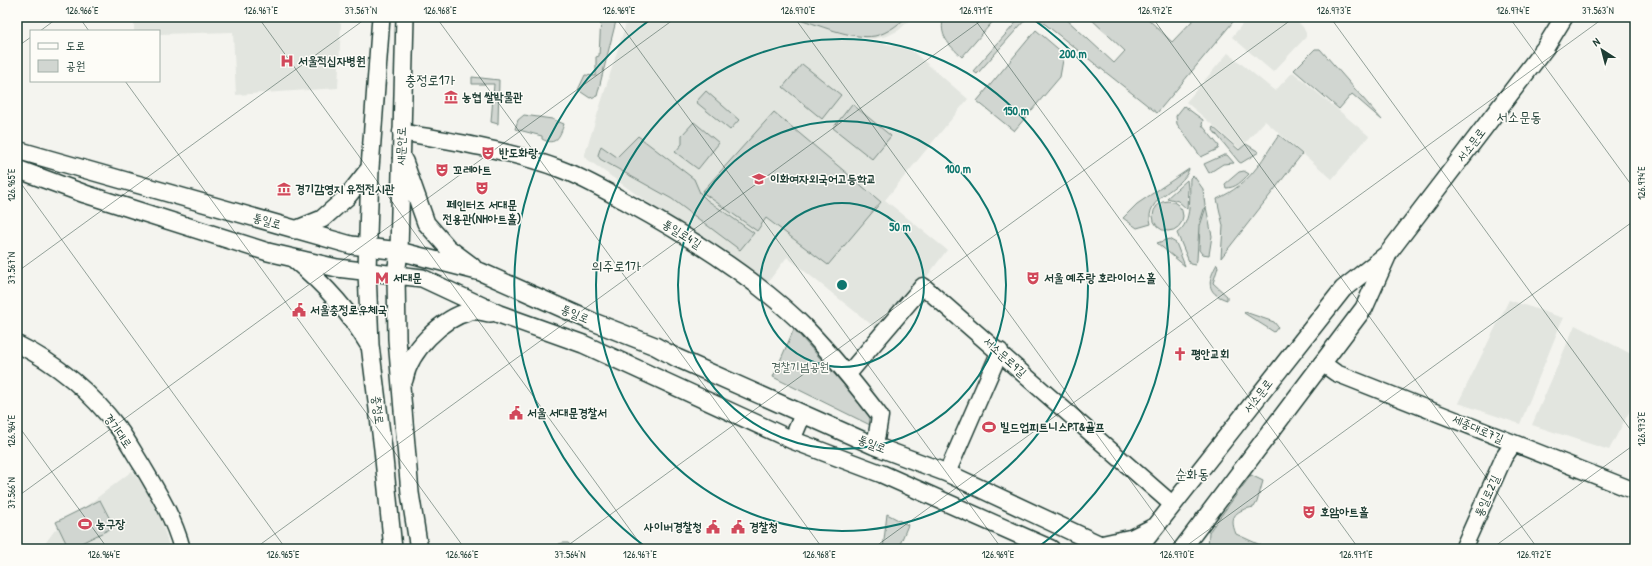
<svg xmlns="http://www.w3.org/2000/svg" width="1652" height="566" viewBox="0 0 1652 566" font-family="'Patrick Hand','Poor Story',sans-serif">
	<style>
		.built { fill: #e2e5df }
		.green { fill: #d1d6d1; stroke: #788a82 }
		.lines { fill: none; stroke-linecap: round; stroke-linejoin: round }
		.secondary-casing { stroke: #1f3d34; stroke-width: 19 }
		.primary-casing { stroke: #1f3d34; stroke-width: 20 }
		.secondary { stroke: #fdfcf7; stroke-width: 16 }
		.primary { stroke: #fdfcf7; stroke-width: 17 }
		.ticks { fill: none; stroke: #1f3d34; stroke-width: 1; stroke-opacity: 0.45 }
		.ring { fill: none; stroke: #0f766e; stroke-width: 2 }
		.labels { text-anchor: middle; stroke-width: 3; stroke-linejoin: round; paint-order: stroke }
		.poi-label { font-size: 12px; font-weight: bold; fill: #1f3d34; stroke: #fdfcf7; text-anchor: start }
		.street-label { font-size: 12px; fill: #1f3d34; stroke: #fdfcf7 }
		.park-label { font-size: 12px; fill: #435c53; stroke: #fdfcf7 }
		.quarter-label { font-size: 14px; fill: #1f3d34; stroke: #fdfcf7 }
		.centre { fill: #0f766e; stroke: #fdfcf7; stroke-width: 2 }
		.ring-label { font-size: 12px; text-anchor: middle; font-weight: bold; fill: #0f766e; stroke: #fdfcf7; stroke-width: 3; stroke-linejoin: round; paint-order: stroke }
		.neatline { fill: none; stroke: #1f3d34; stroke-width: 1.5 }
		.ticks-label { font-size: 10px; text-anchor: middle; fill: #1f3d34 }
	</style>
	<rect width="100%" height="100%" fill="#f4f4ef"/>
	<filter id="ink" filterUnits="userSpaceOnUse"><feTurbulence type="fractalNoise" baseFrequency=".025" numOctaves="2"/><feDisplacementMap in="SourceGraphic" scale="8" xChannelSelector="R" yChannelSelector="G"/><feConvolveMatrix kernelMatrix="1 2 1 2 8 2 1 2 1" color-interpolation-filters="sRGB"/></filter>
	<g filter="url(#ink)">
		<path class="built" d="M134 17H331L341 24 338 88 236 95 233 32 159 34V31H134Z
			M628 17H778L797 22 782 17H913L899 30 887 36 873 39 855 38 901 47 911 50 968 99 885 200 947 250 883 334 787 257 765 286 584 157Z
			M1248 17H1293L1303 27 1306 33V37L1273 72 1232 37Z
			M1228 53 1275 91 1293 72 1369 136 1332 179 1265 121 1240 149 1186 102Z
			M1509 300 1563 318 1520 424 1458 403Z
			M1575 325 1635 356V401L1609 450 1532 425Z
			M132 471 155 501 170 549H41L55 530Z"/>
		<path class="green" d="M601 17H617L597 96 590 98 578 90 585 75 596 76V57L599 56Z
			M794 17H907C897 25 888 33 875 36 852 40 816 24 794 17Z
			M944 17H993L995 19 962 57C949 45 938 35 944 17Z
			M1021 17 1025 20 977 74 973 71Z
			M1036 17H1064L1114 63 1125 51 1089 17H1146L1172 42 1196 17H1237L1157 113Z
			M1036 30 1064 54 1060 77 1014 131 977 101Z
			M1315 49H1320L1382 120 1352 94 1339 109 1294 70Z
			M802 64 841 95 822 119 783 87Z
			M472 77 499 80 498 124 491 122 494 84H472Z
			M706 91 739 120 730 130 696 102Z
			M852 104 891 136 872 159 833 128Z
			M1184 106 1203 120 1202 125 1219 146 1218 149 1201 157 1177 124 1176 116Z
			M774 112 881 202 828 265 766 218 757 231 702 192Z
			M524 115 552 119 564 124C560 136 556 147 542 139V136L515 129 518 120Z
			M694 122 719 143 698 169 675 152 682 144V135Z
			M1213 127 1239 150 1246 144 1259 152 1241 163 1239 162 1212 129Z
			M1279 135 1302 154 1221 258 1223 226 1217 199C1251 183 1259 164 1279 135Z
			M638 136 694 179 700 193 707 200 754 233 740 250 672 199 600 159 598 155 601 146 617 157Z
			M1224 155H1227L1234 163 1223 164 1209 173 1204 164Z
			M1189 169C1183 190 1143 197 1151 224L1137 228 1123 218 1137 204Z
			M1244 171 1249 174C1242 181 1236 188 1226 188L1225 184 1239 172Z
			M1193 175 1203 189 1205 206 1199 225 1197 260 1195 265 1190 264 1177 233C1193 222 1189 195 1190 178Z
			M1187 180 1188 188 1187 209 1178 201 1167 198Z
			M1153 216a15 15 0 1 1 30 0a15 15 0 1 1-30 0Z
			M1206 207 1212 236 1209 255 1202 254 1199 250 1200 226Z
			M1169 239 1176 243 1185 266 1157 243Z
			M1217 264 1218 267 1213 283 1227 296V300C1205 293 1208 280 1217 264Z
			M1245 312 1274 322 1278 327 1274 332 1244 313Z
			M794 329 868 412 872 426 773 377Z
			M1251 475 1263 481 1257 502 1254 507C1237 510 1228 515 1236 534L1269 549H1208L1209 532Z
			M100 500 114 527 69 549 56 522Z
			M887 514 908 525 898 549H883Z
			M563 543H568L575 549H557L559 544Z"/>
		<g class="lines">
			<g class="secondary-casing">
				<path id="secondary" d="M401 132C454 142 509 150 560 169 584 178 606 191 628 203 690 237 758 279 808 330 834 357 857 386 880 416L875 446
					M17 344C58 364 91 392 119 429 128 441 135 455 143 467 159 494 174 519 182 549
					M1322 363 1336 373 1635 491
					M848 374 923 286 1173 505
					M792 440 803 414
					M947 473 1000 351
					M1463 549 1504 457 1513 444"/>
			</g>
			<g class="primary-casing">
				<path id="primary" d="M381 17 370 168 367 271 370 345 383 449 393 549
					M405 17 399 251 396 275 397 339 410 493 419 549
					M17 150 351 245 399 251 481 272 591 321 655 346 677 358 875 446 947 473 1109 549
					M404 161 426 223 448 248 472 266
					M17 169 85 194 268 252 337 268 422 278 499 314 583 344 792 440 882 474 1051 549
					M295 230 322 219 347 197 370 168
					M295 260C323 283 350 313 369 345
					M404 380C409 351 442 318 471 311 476 310 484 312 490 313
					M1100 545 1132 538 1152 528
					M1138 549 1343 289 1386 255
					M1182 549 1364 308 1389 252 1545 48 1564 17"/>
			</g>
			<use href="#secondary" class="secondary"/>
			<use href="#primary" class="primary"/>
		</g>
	</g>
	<path class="ticks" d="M79 17 89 31M258 17 644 549M436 17 823 549M615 17 1002 549M794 17 1180 549M973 17 1359 549M1152 17 1538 549M1330 17 1635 436M1509 17 1635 190M40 31 59 17M17 47 31 37M125 81 465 549M17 178 286 549M17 272 368 17M17 424 108 549M17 497 677 17M254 549 986 17M563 549 1295 17M872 549 1605 17M1182 549 1635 220M1491 549 1635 444"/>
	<g class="ring">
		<circle cx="842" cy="285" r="82"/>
		<circle cx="842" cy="285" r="164"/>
		<circle cx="842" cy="285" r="246"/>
		<path d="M647 548A327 327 0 0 1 654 17M1030 17A327 327 0 0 1 1037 548"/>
	</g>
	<defs>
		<g id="hospital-bare" transform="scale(1.08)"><path d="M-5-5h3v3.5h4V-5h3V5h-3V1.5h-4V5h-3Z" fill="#d1495b" stroke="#fdfcf7" stroke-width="2.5" paint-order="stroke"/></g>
		<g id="museum-bare" transform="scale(1.08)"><path d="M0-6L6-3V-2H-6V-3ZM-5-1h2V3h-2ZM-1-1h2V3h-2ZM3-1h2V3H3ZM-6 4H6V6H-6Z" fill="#d1495b" stroke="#fdfcf7" stroke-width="2.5" paint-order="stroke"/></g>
		<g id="theatre-bare" transform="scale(1.08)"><path d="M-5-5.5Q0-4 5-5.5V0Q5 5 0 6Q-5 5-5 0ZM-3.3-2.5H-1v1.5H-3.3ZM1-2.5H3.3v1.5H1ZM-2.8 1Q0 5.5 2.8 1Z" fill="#d1495b" stroke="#fdfcf7" stroke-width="2.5" paint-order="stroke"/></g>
		<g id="school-bare" transform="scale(1.08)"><path d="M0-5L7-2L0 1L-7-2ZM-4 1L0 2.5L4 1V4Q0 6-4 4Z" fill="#d1495b" stroke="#fdfcf7" stroke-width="2.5" paint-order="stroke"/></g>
		<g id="metro-bare" transform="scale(1.08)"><path d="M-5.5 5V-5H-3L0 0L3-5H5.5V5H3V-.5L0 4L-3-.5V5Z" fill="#d1495b" stroke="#fdfcf7" stroke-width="2.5" paint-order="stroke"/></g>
		<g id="civic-bare" transform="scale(1.08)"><path d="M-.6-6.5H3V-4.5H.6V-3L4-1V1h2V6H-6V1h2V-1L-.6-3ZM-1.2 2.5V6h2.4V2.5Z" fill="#d1495b" stroke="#fdfcf7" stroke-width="2.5" paint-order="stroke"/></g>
		<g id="church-bare" transform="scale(1.08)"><path d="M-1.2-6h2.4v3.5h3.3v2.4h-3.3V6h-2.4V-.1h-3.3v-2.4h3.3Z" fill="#d1495b" stroke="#fdfcf7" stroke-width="2.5" paint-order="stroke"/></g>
		<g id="stadium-bare" transform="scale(1.08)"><path d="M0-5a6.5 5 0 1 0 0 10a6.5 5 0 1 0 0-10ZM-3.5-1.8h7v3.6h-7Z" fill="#d1495b" stroke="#fdfcf7" stroke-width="2.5" paint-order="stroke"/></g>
	</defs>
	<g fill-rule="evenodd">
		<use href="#hospital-bare" x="287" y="61"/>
		<use href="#museum-bare" x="451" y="97"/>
		<use href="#theatre-bare" x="488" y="153"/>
		<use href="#theatre-bare" x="442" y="170"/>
		<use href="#school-bare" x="759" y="179"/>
		<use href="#theatre-bare" x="482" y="188"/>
		<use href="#museum-bare" x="284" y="189"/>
		<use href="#metro-bare" x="382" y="278"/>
		<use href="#theatre-bare" x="1033" y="278"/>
		<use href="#civic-bare" x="299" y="310"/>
		<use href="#church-bare" x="1180" y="354"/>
		<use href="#civic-bare" x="516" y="413"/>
		<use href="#stadium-bare" x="989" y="427"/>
		<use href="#theatre-bare" x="1309" y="512"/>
		<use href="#stadium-bare" x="85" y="524"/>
		<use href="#civic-bare" x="713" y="527"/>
		<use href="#civic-bare" x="738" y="527"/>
	</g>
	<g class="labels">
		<g class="poi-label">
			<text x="298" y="65">서울적십자병원</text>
			<text x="462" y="101">농협 쌀박물관</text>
			<text x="499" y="157">반도화랑</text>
			<text x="453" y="174">꼬레아트</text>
			<text x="770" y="183">이화여자외국어고등학교</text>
			<text x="295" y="193">경기감영지 유적전시관</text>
			<text x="482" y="209" text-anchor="middle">페인터즈 서대문<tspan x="482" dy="14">전용관(NH아트홀)</tspan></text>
			<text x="393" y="282">서대문</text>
			<text x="1044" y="282">서울 예주랑 호라이어스홀</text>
			<text x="310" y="314">서울충정로우체국</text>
			<text x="1191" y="358">평안교회</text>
			<text x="527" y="417">서울 서대문경찰서</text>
			<text x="1000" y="431">빌드업피트니스PT&amp;골프</text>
			<text x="1320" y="516">호암아트홀</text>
			<text x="96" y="528">농구장</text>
			<text x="702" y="531" text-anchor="end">사이버경찰청</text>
			<text x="749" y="531">경찰청</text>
		</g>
		<g class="street-label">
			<text transform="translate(1471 145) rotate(-53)" y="4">서소문로</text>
			<text transform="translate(401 146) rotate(-88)" y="4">새문안로</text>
			<text transform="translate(267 221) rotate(16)" y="4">통일로</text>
			<text transform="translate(682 234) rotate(32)" y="4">통일로4길</text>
			<text transform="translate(575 314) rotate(23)" y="4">통일로</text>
			<text transform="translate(1005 357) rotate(42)" y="4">서소문로9길</text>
			<text transform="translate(1258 396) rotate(-52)" y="4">서소문로</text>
			<text transform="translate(378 410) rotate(83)" y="4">충정로</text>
			<text transform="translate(1478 429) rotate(23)" y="4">세종대로7길</text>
			<text transform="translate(118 431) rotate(55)" y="4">경기대로</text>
			<text transform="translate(872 444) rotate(22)" y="4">통일로</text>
			<text transform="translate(1487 496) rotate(-66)" y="4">통일로2길</text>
		</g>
		<g class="park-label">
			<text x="800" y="371">경찰기념공원</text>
		</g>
		<g class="quarter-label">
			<text x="430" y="85">충정로1가</text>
			<text x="1519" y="122">서소문동</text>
			<text x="616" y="271">의주로1가</text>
			<text x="1192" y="479">순화동</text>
		</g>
	</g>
	<circle cx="842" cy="285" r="6" class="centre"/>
	<g class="ring-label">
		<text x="1073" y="58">200 m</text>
		<text x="1016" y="115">150 m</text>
		<text x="958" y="173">100 m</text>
		<text x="900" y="231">50 m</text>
	</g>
	<rect width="1652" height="566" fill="none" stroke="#fdfcf7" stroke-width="44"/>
	<rect x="30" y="30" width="130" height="52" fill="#fdfcf7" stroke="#a4b0a9"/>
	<rect x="38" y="43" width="20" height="6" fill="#fdfcf7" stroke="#a4b0a9"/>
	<text x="66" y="50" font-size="12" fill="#1f3d34">도로</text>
	<rect x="38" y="60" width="20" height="12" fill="#d1d6d1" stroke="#a4b0a9"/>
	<text x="66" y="70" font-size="12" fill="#1f3d34">공원</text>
	<g transform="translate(1602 50) rotate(324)" stroke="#fdfcf7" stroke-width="3" paint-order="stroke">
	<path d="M0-3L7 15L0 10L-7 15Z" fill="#1f3d34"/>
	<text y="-6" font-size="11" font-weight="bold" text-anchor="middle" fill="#1f3d34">N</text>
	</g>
	<rect x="22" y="22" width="1608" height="522" class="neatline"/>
	<g class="ticks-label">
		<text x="82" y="14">126.966°E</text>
		<text x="261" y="14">126.967°E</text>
		<text x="361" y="14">37.567°N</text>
		<text x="440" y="14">126.968°E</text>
		<text x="619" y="14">126.969°E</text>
		<text x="798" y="14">126.970°E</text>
		<text x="976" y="14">126.971°E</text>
		<text x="1155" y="14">126.972°E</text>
		<text x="1334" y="14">126.973°E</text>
		<text x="1513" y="14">126.974°E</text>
		<text x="1598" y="14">37.563°N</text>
		<text transform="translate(1641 183) rotate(-90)" y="4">126.974°E</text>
		<text transform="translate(11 185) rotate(-90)" y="4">126.965°E</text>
		<text transform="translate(11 268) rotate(-90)" y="4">37.567°N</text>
		<text transform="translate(1641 429) rotate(-90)" y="4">126.973°E</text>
		<text transform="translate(11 431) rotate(-90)" y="4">126.964°E</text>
		<text transform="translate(11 493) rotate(-90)" y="4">37.566°N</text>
		<text x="104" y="558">126.964°E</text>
		<text x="283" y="558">126.965°E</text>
		<text x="462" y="558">126.966°E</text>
		<text x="570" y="558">37.564°N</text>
		<text x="640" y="558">126.967°E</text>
		<text x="819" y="558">126.968°E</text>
		<text x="998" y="558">126.969°E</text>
		<text x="1177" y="558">126.970°E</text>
		<text x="1356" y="558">126.971°E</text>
		<text x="1534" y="558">126.972°E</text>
	</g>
</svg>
